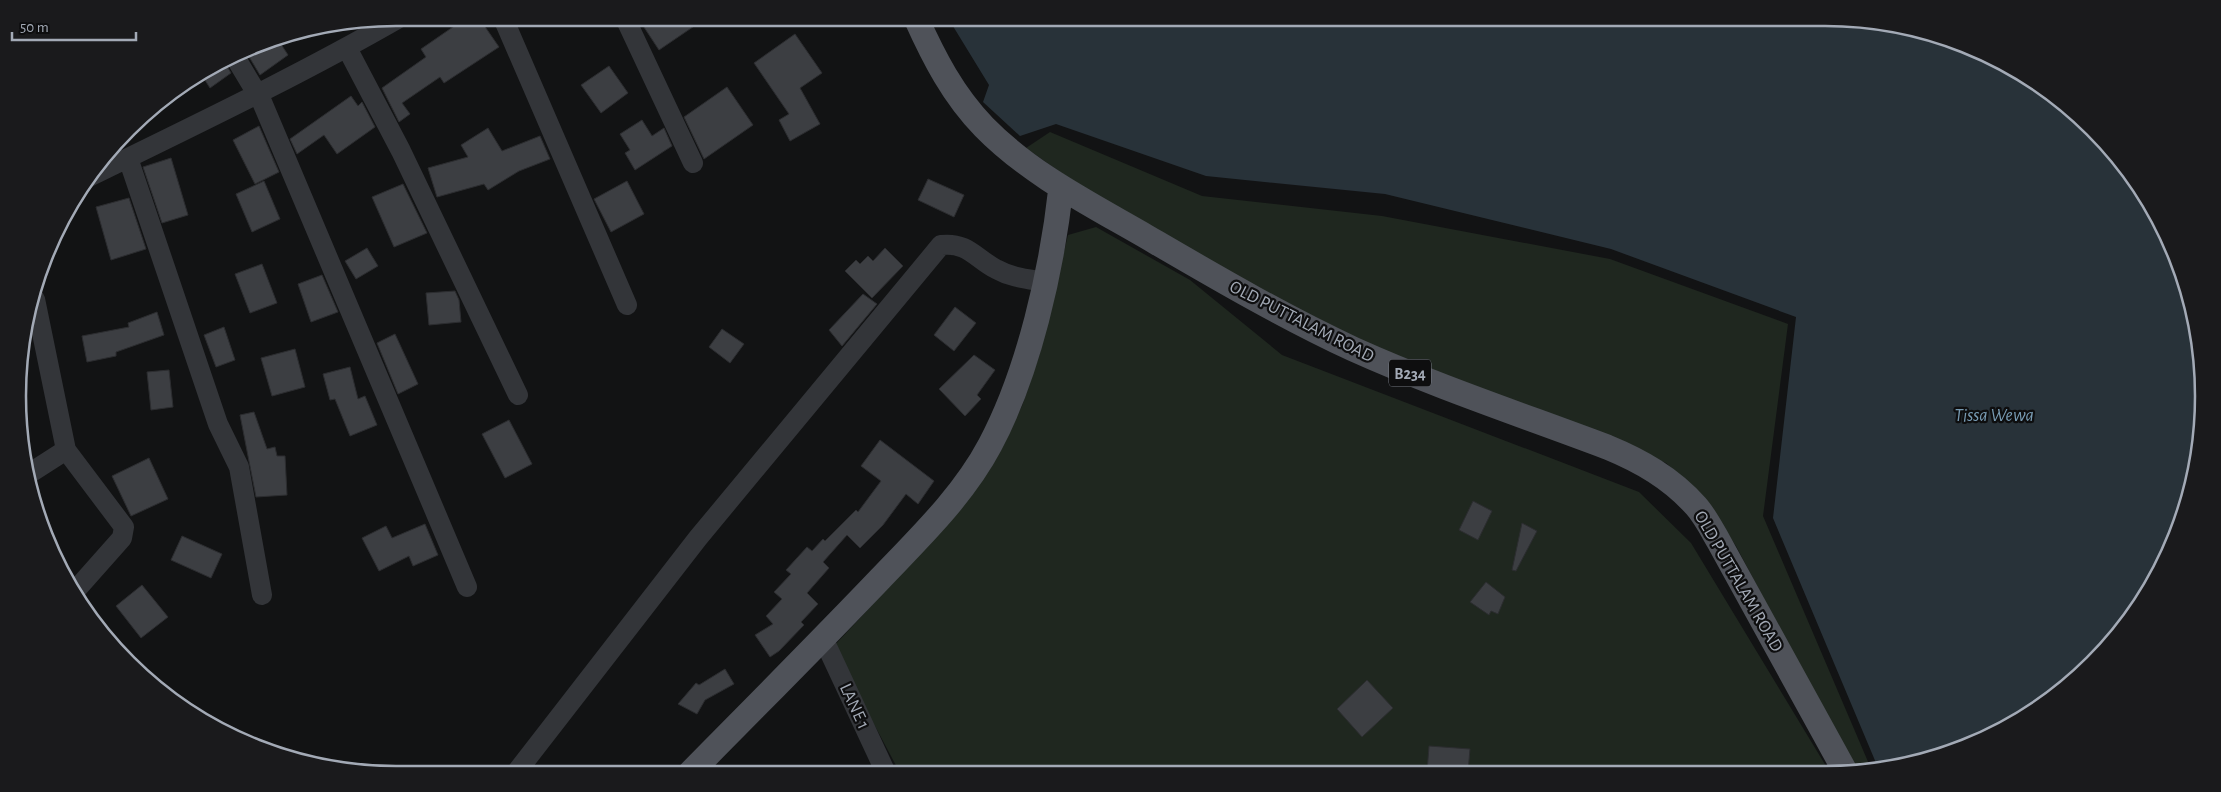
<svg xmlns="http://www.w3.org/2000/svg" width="2221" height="792" viewBox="0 0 2221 792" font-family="'Alegreya Sans',sans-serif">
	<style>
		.green { fill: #1f271f }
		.water { fill: #283239 }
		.building { fill: #3c3e42; stroke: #2c2d30 }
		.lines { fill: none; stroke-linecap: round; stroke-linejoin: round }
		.minor { stroke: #333539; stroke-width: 20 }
		.major { stroke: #4f5259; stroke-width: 25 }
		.labels { text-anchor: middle; stroke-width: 4.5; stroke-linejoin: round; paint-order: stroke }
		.shield { fill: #0e0e0f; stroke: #767b84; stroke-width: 1 }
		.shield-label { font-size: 16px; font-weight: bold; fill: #a3aab6 }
		.street-label { font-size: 18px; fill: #a3aab6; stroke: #0e0e0f }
		.water-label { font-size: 19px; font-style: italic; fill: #789bb3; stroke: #0e0e0f }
		.rim { fill: none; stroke: #a3aab6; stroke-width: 2.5 }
	</style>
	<rect width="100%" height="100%" fill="#121314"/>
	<path class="green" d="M1050 132 1202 196 1382 216 1610 259 1788 324 1763 516 1872 771H1855L1736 546 1704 498 1666 463 1601 434 1373 350 1238 277 1070 179 1026 148Z
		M1096 227 1190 280 1282 355 1639 492 1691 543 1829 771 900 773 833 647 946 526 989 471 1022 406 1040 353 1068 235Z"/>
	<path class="water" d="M948 18H1825L1923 30 1992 56 2055 96 2109 146 2153 207 2183 274 2200 346 2203 420 2191 494 2153 586 2075 680 1992 736 1879 770 1773 518 1796 317 1611 249 1385 194 1206 176 1056 124 1020 136 983 102 989 85Z"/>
	<path class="building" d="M466 18H479L499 47 444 83 440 77 402 103 410 114 399 122 382 88 426 57 421 49Z
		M638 18H706L659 50Z
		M795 34 822 73 800 88 820 124 790 141 779 120 789 114 754 63Z
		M277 38 288 55 260 75 245 50 251 46Z
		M225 63 231 73 210 88 203 77Z
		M609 66 628 93 601 113 581 85Z
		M727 87 753 125 704 159 684 117Z
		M351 96 358 106 362 102 375 127 337 154 324 135 297 154 290 139Z
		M642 120 652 136 664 128 672 146 635 170 625 153 630 150 620 134Z
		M259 126 279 172 255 184 233 140Z
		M488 128 502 151 540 136 550 159 519 171 488 190 484 184 437 197 428 168 468 157 461 145Z
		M171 158 188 215 162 223 143 167Z
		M928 179 964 195 954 217 918 200Z
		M264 181 280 219 252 232 236 194Z
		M627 181 644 214 611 232 594 199Z
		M403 184 427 233 394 247 372 197Z
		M129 198 146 249 111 260 96 207Z
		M367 248 378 266 356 279 345 261Z
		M885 248 903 266 872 298 845 271 856 260 860 264 868 256 873 261Z
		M262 264 277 303 250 313 235 274Z
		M322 275 338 312 311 322 298 284Z
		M455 291 459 300 461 322 429 325 426 293Z
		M863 294 877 304 842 346 829 330Z
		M955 307 976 323 954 351 934 335Z
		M157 312 164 335 116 352V356L87 362 82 336 129 327 128 323Z
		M224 327 235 360 216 367 204 335Z
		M722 329 744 344 730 363 709 347Z
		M395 334 418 384 398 394 377 343Z
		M295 349 305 387 272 396 261 358Z
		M974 355 995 370 977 395 981 399 965 416 939 389Z
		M350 367 358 399 365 396 377 425 350 436 335 399 330 400 323 374Z
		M169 370 173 407 151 410 147 372Z
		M254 412 267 449 275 447 277 456H285L287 495 256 497 240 415Z
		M509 420 532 464 505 478 482 434Z
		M880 440 934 481 918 504 906 494 883 525 860 548 847 535 823 562 829 568 807 593 818 604 801 622 804 625 779 651 770 657 755 635 773 624 766 616 782 599 774 592 791 574 786 570 807 547 812 551 823 539 825 541 856 510 858 512 881 481 861 466Z
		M149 458 168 499 131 516 112 476Z
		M1473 501 1492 511 1478 540 1459 530Z
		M1522 523 1537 531 1516 571 1512 570Z
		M425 524 438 555 413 566 409 556 379 571 362 538 386 526 392 538Z
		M182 536 222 554 211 578 171 560Z
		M1486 582 1505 597 1498 614 1491 611 1489 615 1470 602Z
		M142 585 168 617 141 638 116 606Z
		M725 669 734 684 705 700 697 714 678 704 696 683 699 685Z
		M1367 680 1393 708 1362 737 1337 709Z
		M1429 746 1470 749 1468 772H1427Z"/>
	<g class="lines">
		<path class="minor" d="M503 18 627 305
			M625 18 693 163
			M347 48 401 151 518 395
			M235 57 262 102 467 587
			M128 158 218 424 239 467 262 595
			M89 177C193 126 298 76 399 18
			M35 299 66 450 124 527 122 538 75 591
			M27 475 66 450
			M823 638 886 773
			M515 774 698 538 941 245C968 242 975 258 996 269 1012 278 1028 279 1045 282"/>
		<path class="major" d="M916 18C934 58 953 95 984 127 1030 174 1090 204 1147 237 1214 276 1282 316 1353 349 1435 386 1522 415 1607 447 1641 461 1671 478 1696 506 1705 516 1712 530 1719 542L1845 771
			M689 774C753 709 817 645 880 579 919 538 963 496 990 445 1029 372 1052 269 1061 187"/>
	</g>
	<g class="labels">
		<rect class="shield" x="1389" y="359.5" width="42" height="27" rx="4"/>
		<g class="shield-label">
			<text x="1410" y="379">B234</text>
		</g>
		<g class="street-label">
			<text transform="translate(1302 321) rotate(27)" y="6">OLD PUTTALAM ROAD</text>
			<text transform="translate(1739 581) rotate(60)" y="6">OLD PUTTALAM ROAD</text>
			<text transform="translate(855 706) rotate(65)" y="6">LANE 1</text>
		</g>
		<g class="water-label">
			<text x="1994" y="421">Tissa Wewa</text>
		</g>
	</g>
	<path d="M0 0H2221V792H0ZM396 26H1825A370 370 0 0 1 2195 396V396A370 370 0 0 1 1825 766H396A370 370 0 0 1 26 396V396A370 370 0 0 1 396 26Z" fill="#1a1a1c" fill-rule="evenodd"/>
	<path class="rim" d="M396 26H1825A370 370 0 0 1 2195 396V396A370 370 0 0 1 1825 766H396A370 370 0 0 1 26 396V396A370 370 0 0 1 396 26Z"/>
	<path d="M12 32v8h124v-8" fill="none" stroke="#a3aab6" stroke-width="2.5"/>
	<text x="20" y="32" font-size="15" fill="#a3aab6" stroke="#0e0e0f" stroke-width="4" paint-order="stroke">50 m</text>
</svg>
